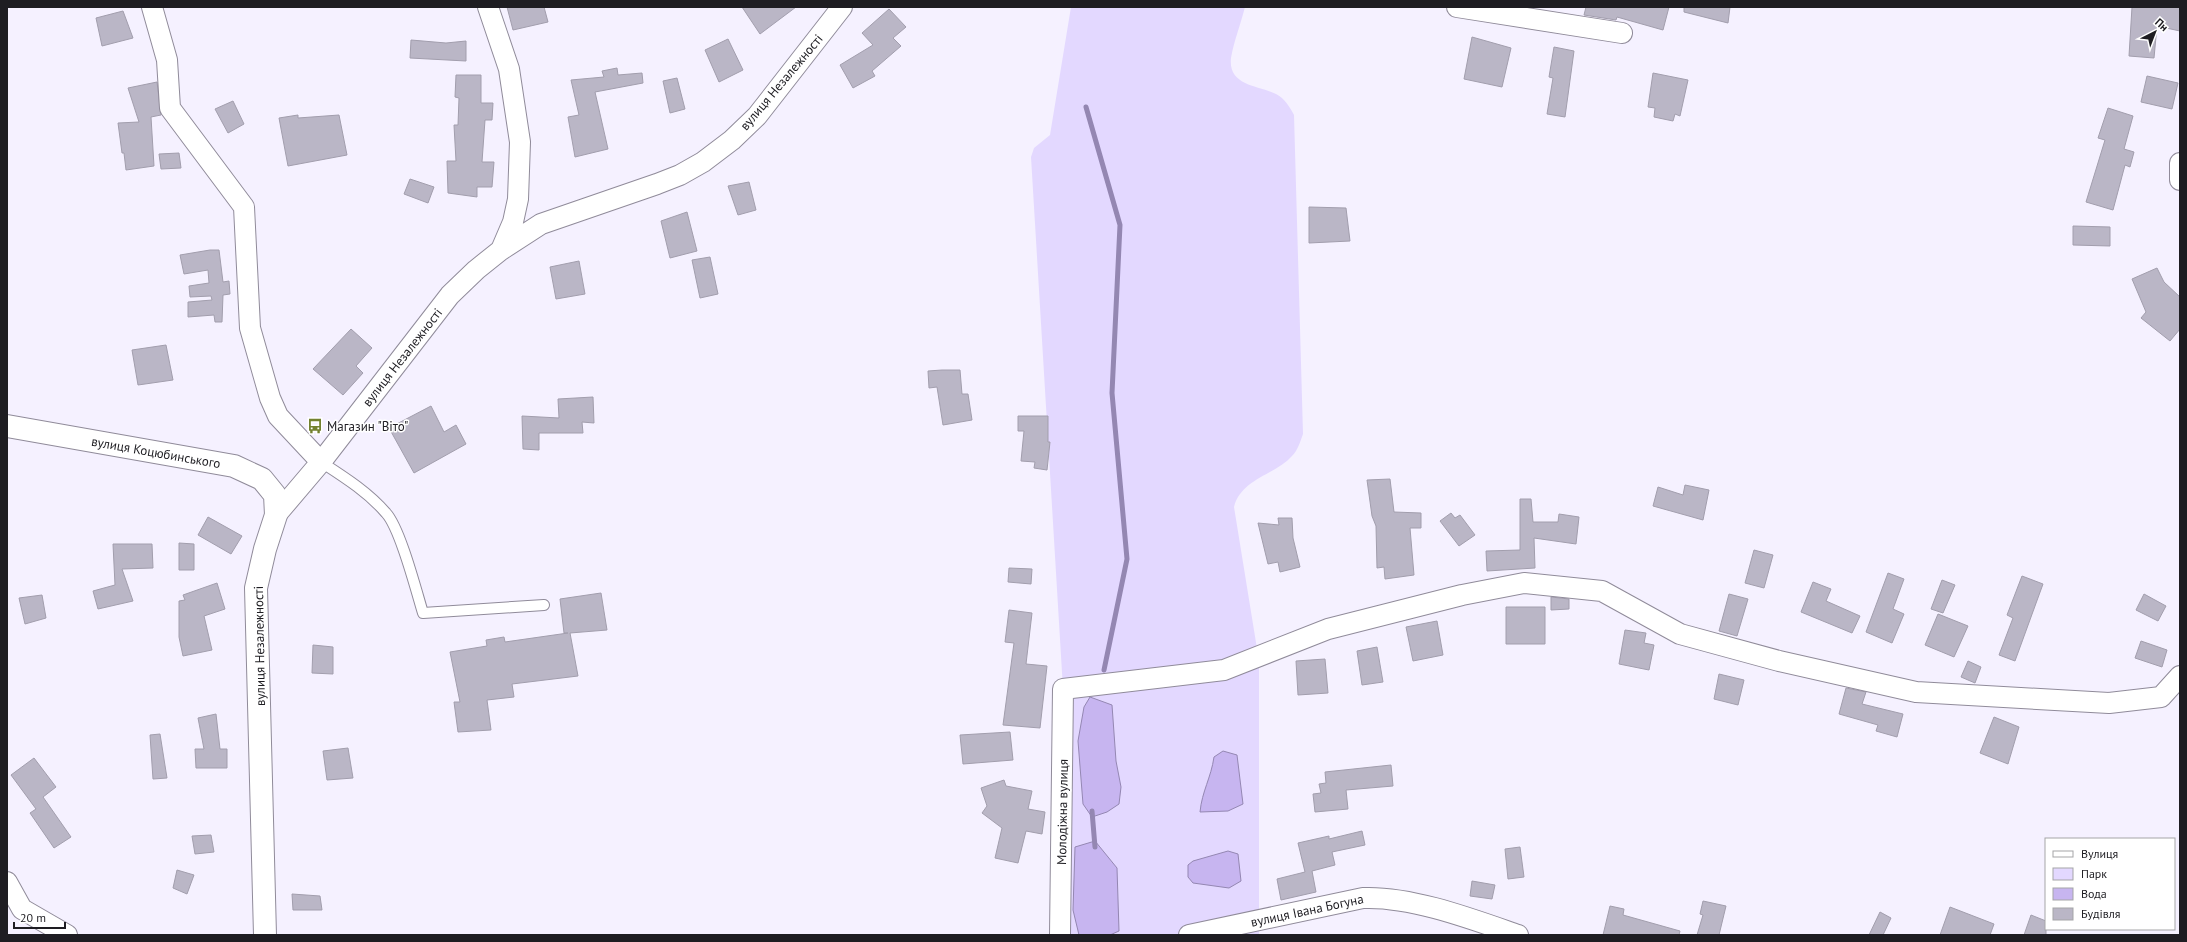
<svg xmlns="http://www.w3.org/2000/svg" width="2187" height="942" viewBox="0 0 2187 942" font-family="'PT Sans',sans-serif">
	<style>
		.green { fill: #e3d8ff }
		.water { fill: #c7b5f0; stroke: #9487b2 }
		.lines { fill: none; stroke-linecap: round; stroke-linejoin: round }
		.stream { stroke: #9487b2; stroke-width: 5 }
		.building { fill: #bab6c6; stroke: #a29ead }
		.service-casing { stroke: #908b9a; stroke-width: 12 }
		.minor-casing { stroke: #908b9a; stroke-width: 22 }
		.tertiary-casing { stroke: #908b9a; stroke-width: 24 }
		.service { stroke: #fff; stroke-width: 10 }
		.minor { stroke: #fff; stroke-width: 20 }
		.tertiary { stroke: #fff; stroke-width: 22 }
		.labels { text-anchor: middle; stroke-width: 3; stroke-linejoin: round; paint-order: stroke }
		.street-label { font-size: 13px; fill: #1e1d22; stroke: #fff }
		.poi-label { font-size: 13px; fill: #1e1d22; stroke: #fff; text-anchor: start }
	</style>
	<rect width="100%" height="100%" fill="#f5f1ff"/>
	<path class="green" d="M1071 7H1245C1241 23 1234 41 1231 58 1228 86 1257 85 1276 94 1284 98 1290 107 1294 115L1303 434C1300 442 1298 450 1292 456 1275 475 1241 479 1234 507L1259 661V935H1060L1063 689 1031 157 1034 148 1050 135Z"/>
	<path class="water" d="M1090 697 1112 705 1116 761 1121 787 1119 804 1107 812 1092 817 1083 804 1078 741 1084 707Z
		M1223 751 1237 755 1243 804 1228 811 1200 812C1202 791 1211 778 1214 757Z
		M1095 841 1117 868 1119 931 1110 935H1079L1073 910 1075 847Z
		M1228 851 1238 854 1241 881 1229 888 1193 883 1188 877V865L1193 861Z"/>
	<g class="lines">
		<path class="stream" d="M1086 107 1120 225 1112 393 1127 559 1104 670
			M1092 811 1095 847"/>
	</g>
	<path class="building" d="M507 7H544L548 22 513 30Z
		M742 7H796L760 34Z
		M1586 7H1669L1663 30 1617 17 1616 20 1584 15Z
		M1684 7H1730L1728 23 1684 12Z
		M2132 7H2180V31L2157 26 2154 58 2129 56Z
		M889 9 906 27 893 38 901 46 872 71 875 76 853 88 840 65 873 45 862 33Z
		M123 11 133 38 102 46 96 18Z
		M1472 37 1511 48 1502 87 1464 79Z
		M728 39 743 70 719 82 705 50Z
		M411 40 446 43 466 41V61L410 58Z
		M1554 47 1574 51 1565 117 1547 114 1553 78 1549 77Z
		M617 68 618 75 642 73 643 83 595 92 608 149 575 157 568 117 579 115 571 80 604 77 602 71Z
		M1653 73 1688 80 1680 116 1675 114 1673 121 1654 117 1655 108 1648 107Z
		M456 75H481V103H493L492 120H485L482 162H494L492 187H477V197L448 193 447 161H456L454 125H458L459 98 455 97Z
		M2147 76 2178 83 2172 109 2141 102Z
		M677 78 685 109 670 113 663 81Z
		M157 82 161 115 151 117 154 166 126 170 124 153H122L118 123 139 122 128 88Z
		M233 101 244 124 228 133 215 109Z
		M2108 108 2133 116 2124 149 2134 152 2130 167 2125 165 2113 210 2086 202 2105 140 2098 138Z
		M298 115V118L339 115 347 155 288 166 279 118Z
		M179 153 181 168 161 169 159 154Z
		M410 179 434 187 428 203 404 194Z
		M749 182 756 210 738 215 728 186Z
		M1309 207 1346 208 1350 241 1309 243Z
		M687 212 697 251 670 258 661 221Z
		M2073 226 2110 227V246L2073 245Z
		M210 250H219L223 282 229 281 230 294 223 295 222 322H215L214 315 188 317V302L212 300 211 296 190 297 189 286 209 283 208 270 184 274 180 255Z
		M710 257 718 294 700 298 692 260Z
		M579 261 585 294 556 299 550 267Z
		M2157 268 2164 282 2180 297V329L2170 341 2141 318 2146 312 2132 279Z
		M351 329 372 348 356 366 363 373 343 395 313 369Z
		M166 345 173 380 138 385 132 350Z
		M942 370H960L962 394H968L972 420 943 425 937 387 929 388 928 371Z
		M593 397 594 423 582 422 583 433H539V450L523 449 522 416 559 418 558 399Z
		M431 406 444 432 456 425 466 444 414 473 389 428Z
		M1018 416H1048V442H1050L1047 470 1034 468 1035 462 1021 461 1024 431H1018Z
		M1390 479 1394 512 1421 513V528H1410L1414 575 1385 579 1384 567 1377 568 1376 526 1372 516 1367 480Z
		M1685 485 1709 490 1703 520 1653 506 1658 487 1683 495Z
		M1520 499H1531L1533 522H1558L1559 514 1579 517 1576 544 1534 538 1535 568 1487 571 1486 551 1520 550Z
		M1451 513 1455 518 1460 515 1475 535 1459 546 1440 521Z
		M208 517 242 536 231 554 198 535Z
		M1278 518H1292L1293 538 1300 567 1280 572 1278 562 1268 564 1258 523 1279 525Z
		M179 543 194 544V570H179Z
		M113 544H152L153 568 122 569 133 601 98 609 93 591 115 585Z
		M1754 550 1773 555 1764 588 1745 583Z
		M1009 568 1032 569 1031 584 1008 582Z
		M1888 573 1904 579 1893 609 1904 614 1892 643 1866 632Z
		M2022 576 2043 584 2015 661 1999 655 2013 618 2007 615Z
		M1942 580 1955 585 1943 613 1931 609Z
		M1813 582 1831 589 1826 601 1860 616 1852 633 1801 612Z
		M217 583 225 609 204 616 212 650 183 656 179 637V601L185 600 183 595Z
		M601 593 607 630 570 633 578 676 512 684 514 697 487 700 491 730 458 732 454 702H460L450 652 487 646 486 640 504 637 505 642 568 633H564L560 599Z
		M1729 594 1748 599 1737 636 1719 631Z
		M2144 594 2166 606 2158 621 2136 610Z
		M42 595 46 618 25 624 19 598Z
		M1551 597 1569 599V609L1551 610Z
		M1506 607H1545V644H1506Z
		M1009 610 1032 613 1026 664 1047 666 1040 728 1003 725 1014 643 1005 642Z
		M1938 614 1968 626 1954 657 1925 645Z
		M1437 621 1443 655 1413 661 1406 627Z
		M1625 630 1646 633 1644 643 1654 645 1649 670 1619 664Z
		M2141 641 2167 650 2162 667 2135 658Z
		M313 645 333 647V674L312 673Z
		M1377 647 1383 682 1362 685 1357 651Z
		M1325 659 1328 693 1298 695 1296 661Z
		M1968 661 1981 667 1975 683 1961 677Z
		M1719 674 1744 680 1738 705 1714 699Z
		M1846 688 1866 692 1862 704 1903 714 1897 737 1876 731 1878 725 1839 714Z
		M216 714 220 749H227V768H196L195 749H204L198 718Z
		M1994 717 2019 727 2008 764 1980 753Z
		M1010 732 1013 760 963 764 960 735Z
		M160 734 167 778 153 779 150 735Z
		M348 748 353 778 327 780 323 751Z
		M34 758 56 787 43 797 71 837 54 848 30 813 36 809 11 775Z
		M1391 765 1393 786 1346 790 1348 809 1315 812 1313 794 1321 793 1319 784 1326 783 1325 772Z
		M1004 780 1006 786 1032 791 1028 809 1045 812 1042 834 1026 831 1018 863 995 858 1002 828 982 813 987 806 981 788Z
		M1362 831 1365 845 1332 852 1335 865 1312 871 1316 892 1281 900 1277 879 1305 872 1298 843 1329 836V839Z
		M211 835 214 852 195 854 192 836Z
		M1520 847 1524 877 1508 879 1505 849Z
		M177 870 194 875 187 894 173 888Z
		M1472 881 1495 885 1492 899 1470 896Z
		M292 894 320 896 322 910H293Z
		M1703 901 1726 906 1719 935H1697L1703 915 1700 914Z
		M1610 906 1624 909 1623 915 1680 931 1679 935H1603Z
		M1950 907 1994 924 1990 935H1940Z
		M1880 912 1891 918 1883 935H1869Z
		M2031 915 2046 921V935H2024Z"/>
	<g class="lines">
		<g class="service-casing">
			<path id="service" d="M321 462C344 477 368 492 386 513 400 528 416 590 423 613L544 605"/>
		</g>
		<g class="minor-casing">
			<path id="minor" d="M152 7 167 60 170 108 244 207 250 328 270 398 278 416 321 462
				M488 7 509 69 520 142 518 199 513 222 501 250
				M1457 7 1622 33
				M2180 163V180
				M276 515 321 462 450 295 476 270 501 250 541 224 657 184 680 175 703 162 732 140 757 116 842 7
				M7 882 22 909 67 935
				M1060 935 1063 689 1224 670 1328 629 1462 595 1524 583 1602 591 1680 634 1779 661 1916 692 2109 703 2161 697 2180 676
				M1189 935 1363 898C1411 896 1472 919 1518 935"/>
		</g>
		<g class="tertiary-casing">
			<path id="tertiary" d="M7 426 234 466 262 479 275 495 276 515 265 549 256 588 265 935"/>
		</g>
		<use href="#service" class="service"/>
		<use href="#minor" class="minor"/>
		<use href="#tertiary" class="tertiary"/>
	</g>
	<defs>
		<g id="bus-bare" transform="scale(1.2)"><path d="M-5-6H5V4H4V6H2V4H-2V6H-4V4H-5ZM-3.5-4V0h7V-4ZM-3.5 1.2v1.5H-2V1.2ZM2 1.2v1.5H3.5V1.2Z" fill="#73812f" stroke="#fff" stroke-width="2.5" paint-order="stroke"/></g>
	</defs>
	<g fill-rule="evenodd">
		<use href="#bus-bare" x="315" y="426"/>
	</g>
	<g class="labels">
		<g class="street-label">
			<text transform="translate(781 82) rotate(-50)" y="5">вулиця Незалежності</text>
			<text transform="translate(402 357) rotate(-52)" y="5">вулиця Незалежності</text>
			<text transform="translate(156 452) rotate(10)" y="5">вулиця Коцюбинського</text>
			<text transform="translate(259 646) rotate(-91)" y="5">вулиця Незалежності</text>
			<text transform="translate(1062 812) rotate(-89)" y="5">Молодіжна вулиця</text>
			<text transform="translate(1307 910) rotate(-12)" y="5">вулиця Івана Богуна</text>
		</g>
		<g class="poi-label">
			<text x="327" y="431">Магазин "Віто"</text>
		</g>
	</g>
	<rect width="2187" height="942" fill="none" stroke="#1e1d22" stroke-width="16"/>
	<rect x="2045" y="838" width="130" height="92" fill="#ffffff" stroke="#a5a5a7"/>
	<rect x="2053" y="851" width="20" height="6" fill="#ffffff" stroke="#a5a5a7"/>
	<text x="2081" y="858" font-size="12" fill="#1e1d22">Вулиця</text>
	<rect x="2053" y="868" width="20" height="12" fill="#e3d8ff" stroke="#a5a5a7"/>
	<text x="2081" y="878" font-size="12" fill="#1e1d22">Парк</text>
	<rect x="2053" y="888" width="20" height="12" fill="#c7b5f0" stroke="#a5a5a7"/>
	<text x="2081" y="898" font-size="12" fill="#1e1d22">Вода</text>
	<rect x="2053" y="908" width="20" height="12" fill="#bab6c6" stroke="#a5a5a7"/>
	<text x="2081" y="918" font-size="12" fill="#1e1d22">Будівля</text>
	<g transform="translate(2155 32) rotate(42)" stroke="#ffffff" stroke-width="3" paint-order="stroke">
	<path d="M0-3L7 15L0 10L-7 15Z" fill="#1e1d22"/>
	<text y="-6" font-size="11" font-weight="bold" text-anchor="middle" fill="#1e1d22">Пн</text>
	</g>
	<path d="M14 922v6h51v-6" fill="none" stroke="#1e1d22" stroke-width="2"/>
	<text x="20" y="922" font-size="12" fill="#1e1d22" stroke="#ffffff" stroke-width="3" paint-order="stroke">20 m</text>
</svg>
